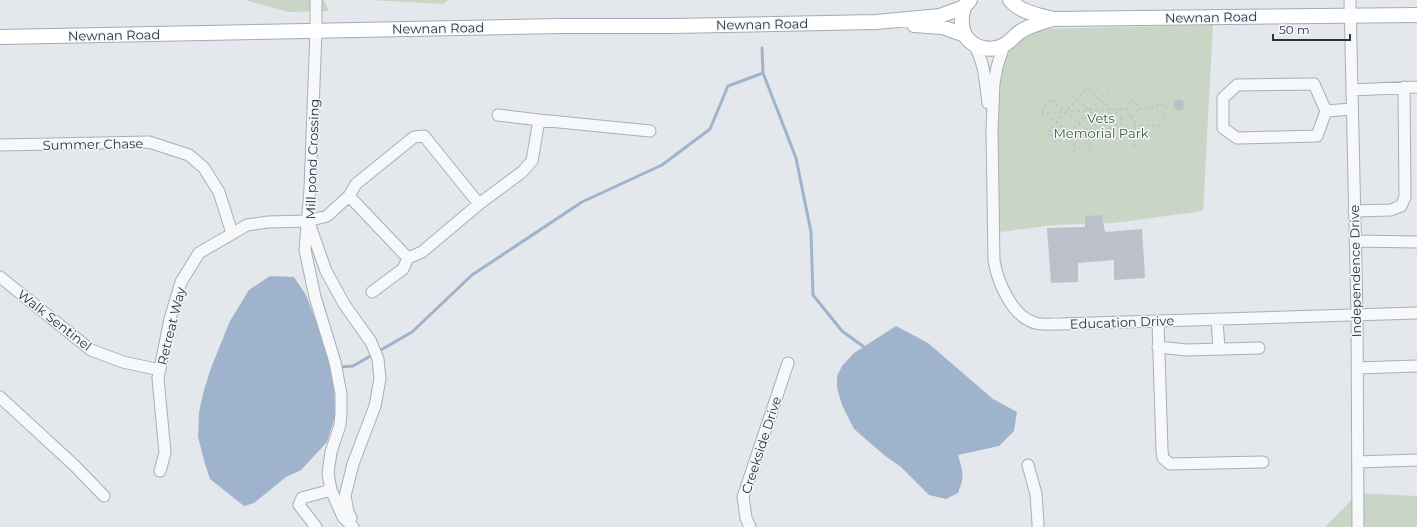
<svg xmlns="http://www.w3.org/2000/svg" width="1417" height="527" viewBox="0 0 1417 527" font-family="Montserrat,sans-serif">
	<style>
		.green { fill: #c9d6c5 }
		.water { fill: #9fb4cc }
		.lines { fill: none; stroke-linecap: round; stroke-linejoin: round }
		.stream { stroke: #9fb4cc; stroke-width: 3 }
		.building { fill: #bbc0ca }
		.minor-casing { stroke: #a9aeb7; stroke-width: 13 }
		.major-casing { stroke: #a3abb8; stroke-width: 16 }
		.path { stroke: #c2c5cb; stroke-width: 2; stroke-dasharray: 3 3; stroke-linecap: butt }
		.minor { stroke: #f7f8fa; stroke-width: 11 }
		.major { stroke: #fff; stroke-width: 14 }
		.labels { text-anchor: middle; stroke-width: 3; stroke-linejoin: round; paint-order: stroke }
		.street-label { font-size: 13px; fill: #2b3445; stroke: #f4f6f9 }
		.park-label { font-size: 13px; fill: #3f6138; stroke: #f4f6f9 }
	</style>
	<rect width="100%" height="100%" fill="#e4e7ec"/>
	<path class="green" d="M245 0H324L329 11 288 12Z
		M369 0H448L443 4Z
		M1213 25 1203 211 1114 223 1055 225 1001 232 993 225 999 80 1006 50 1016 39 1036 29Z
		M1358 493 1417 496V527H1325Z"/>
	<path class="water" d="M270 276 294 277 306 295 319 329 334 377 335 417 327 442 301 470 286 477 254 503 244 506 210 479 205 464 198 437 199 412 204 390 211 368 230 321 249 290Z
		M896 326 928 343 993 399 1017 412 1014 431 999 446 958 455C963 472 965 476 958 493L946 499 929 495 901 467 884 455 854 429 842 405 837 388V376L842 366 854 353Z"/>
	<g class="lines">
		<path class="stream" d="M762 48 763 73 796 158 811 232 813 295 842 331 864 347
			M339 367 353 366 412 332 472 275 582 202 662 165 710 129 728 86 763 73"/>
	</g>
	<path class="building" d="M1173.5 105a5.5 5.5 0 1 1 11 0a5.5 5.5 0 1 1-11 0Z
		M1102 215 1105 232 1142 229 1145 278 1114 280V260L1078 263V282L1051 283 1047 228 1085 227V216Z"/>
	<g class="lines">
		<g class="minor-casing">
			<path id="minor" d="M316 0V31L310 189 305 250 315 297 335 362 341 394V413L340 425 331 452 328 473 331 490 343 517 353 527
				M1350 0 1357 314 1358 527
				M974 44C985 64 985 81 988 103
				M1004 45 997 67 994 83 992 130 994 261C998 283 1012 316 1035 323 1043 325 1052 324 1060 324L1417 313
				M1352 90 1417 87
				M1326 111 1314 84 1237 85 1223 98V128L1237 138 1317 136 1326 111 1352 109
				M498 115 539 120
				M0 145 149 142 189 155 204 168 219 192 232 233
				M349 196 356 184 414 137 424 136 479 204
				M1354 211 1391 210 1401 206 1405 197 1404 87
				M309 223 326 271 344 304 371 342 378 359 380 379 375 406 353 464 345 496 348 512 351 518
				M1355 241 1417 242
				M0 277 91 350 123 362 160 370
				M372 292 403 269 408 258
				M1217 319 1219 349
				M1158 322 1162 450 1163 458 1170 464 1263 462
				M1158 347 1187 350 1259 348
				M1357 368 1417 366
				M0 397 75 466 104 496
				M1358 462 1417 460
				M1028 465 1036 494 1038 523V527
				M160 471 165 453 158 378 170 319 181 282 199 253 247 225 268 222 308 221 327 216 349 196 408 258 422 252 479 204 522 172 532 161 539 120 650 131
				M316 527 299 505 302 498 331 490
				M750 527 746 518 743 497 788 363"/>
		</g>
		<g class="major-casing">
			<path id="major" d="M1010 0C1020 12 1038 15 1053 19
				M964 7C961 17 960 27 966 37 975 49 992 52 1004 45 1011 41 1015 35 1021 31 1031 25 1042 22 1053 19L1417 15
				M914 25 942 27 965 35
				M0 37 560 26H674L876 22 940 16 964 7 970 0"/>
		</g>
		<path class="path" d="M1068 92 1112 130 1111 139 1121 138 1122 119
			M1041 113 1126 109 1130 117C1139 113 1140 101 1130 100L1126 109
			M1130 117 1135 121 1134 150
			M1134 125 1158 126 1162 120 1167 107 1160 104 1151 108 1138 109
			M1089 130 1112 111
			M1088 131 1090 151
			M1070 132 1109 89
			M1055 138 1065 129
			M1055 141V138L1048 132 1087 88 1122 118
			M1074 152V137L1042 110 1050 99 1088 131 1112 130 1122 118"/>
		<use href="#minor" class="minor"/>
		<use href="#major" class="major"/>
	</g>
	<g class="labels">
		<g class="street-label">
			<text transform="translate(1211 17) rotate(-1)" y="5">Newnan Road</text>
			<text transform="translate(762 24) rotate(-1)" y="5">Newnan Road</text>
			<text transform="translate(438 28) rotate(-1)" y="5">Newnan Road</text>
			<text transform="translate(114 35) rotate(-1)" y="5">Newnan Road</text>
			<text transform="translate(93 144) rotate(-1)" y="5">Summer Chase</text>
			<text transform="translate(312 159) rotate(-88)" y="5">Mill pond Crossing</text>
			<text transform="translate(1355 271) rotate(-91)" y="5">Independence Drive</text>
			<text transform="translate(55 320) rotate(38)" y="5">Walk Sentinel</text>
			<text transform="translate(1122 322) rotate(-2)" y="5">Education Drive</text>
			<text transform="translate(171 326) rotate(-76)" y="5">Retreat Way</text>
			<text transform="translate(761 445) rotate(-72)" y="5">Creekside Drive</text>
		</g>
		<g class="park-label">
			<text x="1101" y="123">Vets<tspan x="1101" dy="15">Memorial Park</tspan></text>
		</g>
	</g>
	<path d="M1273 34v6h77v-6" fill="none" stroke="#2b3445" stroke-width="2"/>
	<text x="1279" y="34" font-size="12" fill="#2b3445" stroke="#f4f6f9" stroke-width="3" paint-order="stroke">50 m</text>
</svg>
